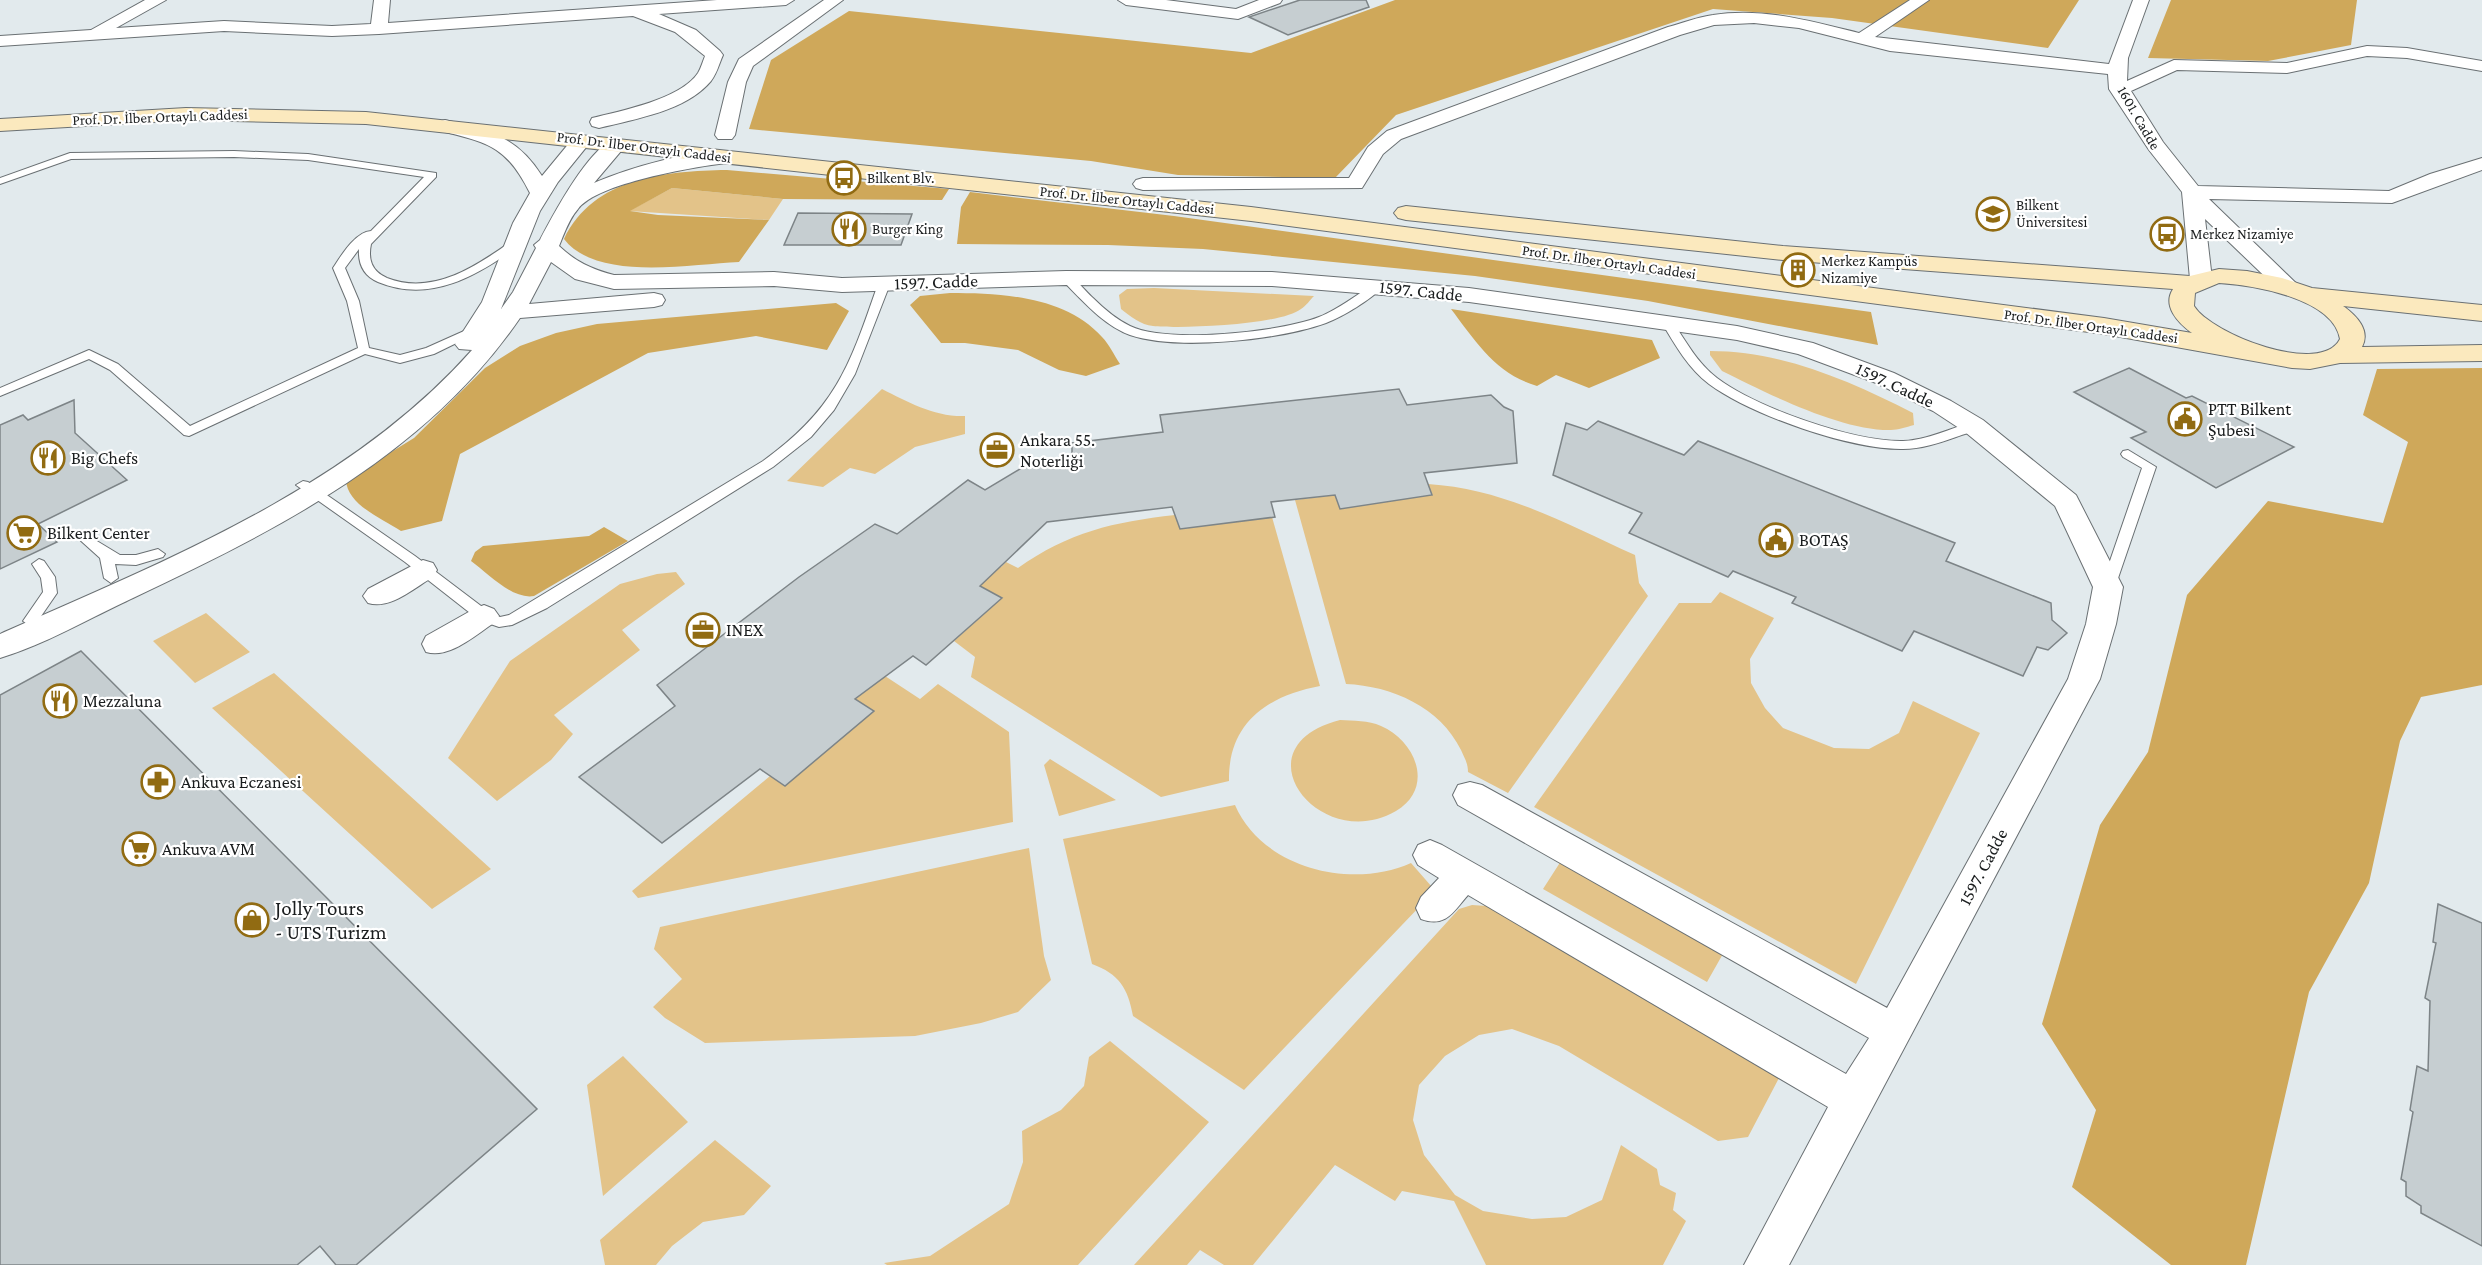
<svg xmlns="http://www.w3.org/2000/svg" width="2482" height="1265" viewBox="0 0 2482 1265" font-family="'Crimson Pro',serif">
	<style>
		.green { fill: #e3c389 }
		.forest { fill: #cfa85a }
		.building { fill: #c6ced1; stroke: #7d8487; stroke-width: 1.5 }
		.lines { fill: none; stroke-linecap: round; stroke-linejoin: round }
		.lane-casing { stroke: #6a7073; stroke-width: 2 }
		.street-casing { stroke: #6a7073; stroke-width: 2 }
		.secondary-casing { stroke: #6a7073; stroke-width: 2 }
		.lane { fill: #fff; fill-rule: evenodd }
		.street { fill: #fff; fill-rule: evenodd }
		.secondary { fill: #fbe9be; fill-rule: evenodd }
		.labels { text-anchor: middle; stroke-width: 4.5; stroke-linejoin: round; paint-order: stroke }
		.far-street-label { font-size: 15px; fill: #1a1d1e; stroke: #fff }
		.far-poi-label { font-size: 15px; fill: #1a1d1e; stroke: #fff; text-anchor: start }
		.street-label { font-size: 18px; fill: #1a1d1e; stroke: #fff }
		.poi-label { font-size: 18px; fill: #1a1d1e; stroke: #fff; text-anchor: start }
		.near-poi-label { font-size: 21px; fill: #1a1d1e; stroke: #fff; text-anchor: start }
	</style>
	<rect width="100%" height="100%" fill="#e2eaed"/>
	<path class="green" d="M672 188 783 199 769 220 629 211Z
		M1154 288 1314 296C1310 300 1306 306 1301 309 1281 325 1181 329 1153 326 1141 325 1130 316 1121 309L1119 295 1127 289Z
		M1710 351C1782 351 1850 381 1913 413L1914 425C1906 427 1898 430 1891 430 1842 431 1766 393 1722 371L1710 355Z
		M882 389C908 402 934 417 965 416V434L915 447 875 474 850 468 823 487 787 481Z
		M1428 484C1505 489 1566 524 1635 555L1639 583 1648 596 1508 793 1468 772C1468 763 1464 757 1461 750 1440 707 1392 686 1346 684L1295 500 1335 495 1340 509 1432 494Z
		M1175 515 1181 529 1272 517 1320 686C1267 696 1228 723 1229 781L1161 797 971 677 975 657 954 641 1002 598 969 580 993 562 1001 567 1006 562 1018 568C1069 532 1113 522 1175 515Z
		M676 572 685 584 622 630 640 650 554 715 573 734 551 760 497 801 448 758 510 661 620 584 657 574Z
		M1720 592 1774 618 1750 659 1751 683 1765 708 1783 728 1834 748 1869 749 1899 733 1913 701 1980 733 1856 984 1534 807 1679 603H1711Z
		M206 613 250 652 195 683 153 641Z
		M274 673 491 869 432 909 212 708Z
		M885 676 920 699 938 684 1009 732 1013 822 638 898 632 891 770 776 874 711 855 699Z
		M1340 720C1354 721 1368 720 1381 726 1416 741 1435 788 1396 811 1320 855 1235 747 1340 720Z
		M1050 759 1116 800 1059 816 1044 765Z
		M1235 805C1262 868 1351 890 1411 863L1432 887 1424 902 1244 1090 1133 1016C1128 988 1119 974 1092 964L1063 839Z
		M1029 848 1044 956 1051 980 1018 1012 981 1023 915 1036 705 1043 665 1018 653 1007 682 979 654 949 660 927Z
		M1561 861 1724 952 1707 982 1543 889Z
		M1472 905 1487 906 1779 1078 1748 1137 1718 1141 1559 1046 1512 1029 1479 1035 1445 1056 1419 1085 1413 1120 1424 1155 1455 1195 1483 1211 1532 1219 1566 1217 1602 1200 1621 1145 1657 1169 1660 1185 1676 1193 1673 1210 1686 1221 1663 1265H1486L1454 1201 1402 1191 1395 1201 1335 1165 1253 1265H1224L1200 1250 1187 1265H1134L1459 909Z
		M1110 1041 1209 1122 1078 1265H887L884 1263 930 1256 1009 1204 1023 1162 1022 1131 1061 1110 1084 1086 1089 1057Z
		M623 1056 688 1122 603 1196 587 1085Z
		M715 1140 771 1186 744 1215 703 1222 672 1246 656 1265H605L600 1240Z"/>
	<path class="forest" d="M1395 0H2079L2048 48 1832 18 1713 9 1396 115 1335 178 1178 175 1091 161 749 129 771 60 849 11 1251 53Z
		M2171 0H2357L2351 45 2268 61 2148 58Z
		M727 170 949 189 942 200 783 199 672 188 630 211 658 215 769 220 739 262C690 264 597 282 564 239 594 177 665 171 727 170Z
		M970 192 1174 216 1871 312 1878 345 1648 301 1475 276 1203 249 1108 245 957 244 961 207Z
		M950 293C1001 293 1065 296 1102 337 1109 344 1114 355 1120 364L1086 376 1059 370 1018 350 965 343H941L910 305 920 296Z
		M836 303 849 311 827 350 756 336 648 353 460 454 442 521 401 531C383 519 347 505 346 480L414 438 485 368 520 346 556 333 597 324Z
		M1451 309 1652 340 1660 358 1589 388 1556 375 1537 386C1496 374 1476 342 1451 309Z
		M2482 368V685L2421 697 2400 741 2369 883 2309 992 2246 1265H2171L2072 1187 2096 1110 2042 1024 2100 825 2148 752 2187 595 2268 501 2383 523 2408 442 2363 415 2377 369Z
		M604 527 628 541 534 596C512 600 488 573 471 561L475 552 483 546 589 536Z"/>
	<path class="building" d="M1300 0H1366L1369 7 1288 35 1249 17Z
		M798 213 912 214 901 245H784Z
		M2129 368 2186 398 2192 396 2294 447 2216 488 2131 438 2146 432 2074 392Z
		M1399 389 1407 405 1491 395 1504 407 1513 411 1517 463 1424 473 1432 495 1340 509 1335 495 1271 502 1275 517 1180 529 1172 507 1047 522 980 586 1002 598 926 665 913 656 855 699 874 711 785 786 760 769 662 843 579 777 675 706 657 685 799 577 875 524 897 534 968 480 985 490 1030 463 1072 457V443L1163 432 1160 415Z
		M74 400 75 433 127 480 38 524 57 542 0 569V425L23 415 28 420Z
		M1598 421 1684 455 1698 441 1955 543 1946 561 2051 603 2052 620 2067 633 2048 650 2037 647 2023 676 1914 631 1902 651 1792 603 1796 597 1733 571 1728 577 1629 533 1642 513 1553 475 1566 423 1587 430Z
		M81 651 537 1109 356 1265H336L320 1246 297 1265H0V695Z
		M2438 904 2482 923V1246L2421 1213V1206L2406 1196V1182L2401 1179 2413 1112 2410 1110 2417 1066 2428 1071 2430 1001 2425 998 2436 943 2433 942Z"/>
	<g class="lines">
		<g class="lane-casing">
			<path id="lane" d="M234 151 308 154 436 173V177L371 244C368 259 371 271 387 278 433 296 477 266 513 240H521V244C479 275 431 304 378 282 364 276 358 264 359 249L345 268 359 301 369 348 400 355 426 348 473 327H481V331L434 354 400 363 365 354 189 436 184 435 110 370 89 359 0 396V388L89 350 118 364 190 426 358 348 347 301 333 268C341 256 355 232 371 231L424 177 308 160 234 157 71 159 0 184V178L70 153Z
				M1066 275C1076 278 1085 291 1093 298 1104 309 1116 319 1130 326 1167 344 1281 332 1319 317 1339 309 1356 295 1374 284L1378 283 1384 286C1370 300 1344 316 1326 323 1279 340 1177 351 1130 335 1103 325 1082 300 1062 280V276Z
				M884 281 890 284 855 374 834 410 811 437 773 467 547 608 512 625 499 627 479 620 405 562 296 485 303 481 308 482 415 556 489 612 500 617 509 615 763 461C836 409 850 365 878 284Z
				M1668 320 1672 321C1686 341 1697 363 1717 378 1757 408 1854 442 1903 441 1928 440 1950 428 1974 422L1980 426C1975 432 1964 434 1956 437 1939 443 1921 449 1903 449 1851 450 1751 415 1709 384 1689 369 1675 345 1662 323Z
				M2128 450 2156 467 2115 587 2108 592 2101 587 2142 468 2123 457 2121 454 2123 451Z
				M87 535 120 555H136L158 549 165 554 163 557 136 565 115 564 118 578 111 583 104 578 100 558 80 540Z
				M39 559 44 561 55 577 57 593 35 625 30 626 23 621 43 592 41 578 32 564Z"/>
		</g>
		<g class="street-casing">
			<path id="street" d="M145 0H166L116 28 224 21 332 26 371 24 374 0H390L388 23 717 0H794L786 5 659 14 696 30 720 51 723 55C719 64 717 73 711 81 686 111 635 119 599 128L592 126 590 122 592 118C621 111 681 99 698 73 701 68 703 61 705 56L675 32 633 16 379 34 332 36 224 31 0 46V36L91 30Z
				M824 0H843L753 66 746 82 735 135 732 139H718L715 135 728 82 739 59Z
				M1118 0H1166L1236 9 1259 0H1282L1280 3 1238 19 1126 5Z
				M1910 0H1929L1875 37 2109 64 2133 0H2149L2128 58 2127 81 2174 60 2287 63 2367 46 2407 48 2482 61V71L2407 58 2367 56 2287 73 2177 70 2131 91 2163 142 2198 186 2389 191 2430 174 2482 158V170L2392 203 2209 199 2300 287 2297 292H2281L2205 219 2212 279 2209 284H2193L2190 279 2182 192 2149 150 2109 89 2108 74 1890 51 1799 28 1754 23 1714 25 1680 35 1401 139 1383 154 1362 188 1143 190 1136 188 1133 184 1136 180 1143 178H1349L1368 147 1387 131 1668 27C1683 23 1698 17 1713 15 1762 7 1811 21 1859 33Z
				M445 120C489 131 516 135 542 176L575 136 582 134 592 140 558 182 540 211 501 309 513 292 536 248 534 245 540 240C553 215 590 145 617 138L627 144 594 183C623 170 703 145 733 153L736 157 733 161 726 163C694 167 597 183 578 209 569 219 564 234 559 246 576 262 591 269 614 275L774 272 842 278 1066 271 1272 272 1469 288 1737 326 1813 343 1894 373 1951 401 1983 420 2076 495 2123 587 2116 624 2100 679 1789 1265H1744L1828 1107 1468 895C1453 912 1446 928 1421 919L1416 908 1421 897 1439 878 1418 865 1413 855 1418 845 1430 840 1442 845 1846 1074 1869 1038 1458 805 1453 795 1458 785 1470 782 1482 785 1887 1008 2068 679 2086 624 2093 587 2055 506 1965 432 1933 411 1876 383 1798 354 1737 340 1469 302 1272 286 1066 285 842 292 774 286 614 289 575 279 551 262 529 304 654 293 662 295 665 300 662 305 654 307 520 318C426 455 279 529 133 598 90 618 46 644 0 658V634C165 561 350 488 472 350L459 349 455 344 482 302 513 223 530 193C506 145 488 143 438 130L435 126 438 122Z
				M423 560 433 563 437 570 433 577C414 588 390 610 368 603L363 596 368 589Z
				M484 605 494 609 499 616 494 623C475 635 450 659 426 652L422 644 426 636 474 609Z"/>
		</g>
		<g class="secondary-casing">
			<path id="secondary" d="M186 108 366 112 1251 207 2104 318 2192 333C2178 323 2162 306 2173 289L1783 260 1406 220 1398 218 1394 213 1398 208 1406 206 1783 246 2190 276 2219 269 2247 271 2282 278 2312 288 2482 305V321L2343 306C2356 315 2371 330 2362 347L2482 345V361L2340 363 2310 369 2292 368 2104 334 1251 221 366 124 186 120 0 131V119ZM2219 283C2253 285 2333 298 2340 339 2321 377 2211 334 2194 306L2195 293Z"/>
		</g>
		<use href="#lane" class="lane"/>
		<use href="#street" class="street"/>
		<use href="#secondary" class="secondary"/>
	</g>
	<defs>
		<g id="bus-ring" transform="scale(1.725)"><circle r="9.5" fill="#fff" stroke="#916b12" stroke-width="1.5"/><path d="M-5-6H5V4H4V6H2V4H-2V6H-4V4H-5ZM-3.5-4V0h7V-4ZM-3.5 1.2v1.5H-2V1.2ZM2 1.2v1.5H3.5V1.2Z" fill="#916b12"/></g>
		<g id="university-ring" transform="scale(1.725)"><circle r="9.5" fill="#fff" stroke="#916b12" stroke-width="1.5"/><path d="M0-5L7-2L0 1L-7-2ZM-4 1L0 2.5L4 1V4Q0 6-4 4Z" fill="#916b12"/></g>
		<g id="restaurant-ring" transform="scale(1.725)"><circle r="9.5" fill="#fff" stroke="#916b12" stroke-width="1.5"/><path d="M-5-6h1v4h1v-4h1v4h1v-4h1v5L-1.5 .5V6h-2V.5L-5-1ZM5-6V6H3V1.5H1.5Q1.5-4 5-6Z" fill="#916b12"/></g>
		<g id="building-ring" transform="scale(1.725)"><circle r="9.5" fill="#fff" stroke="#916b12" stroke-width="1.5"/><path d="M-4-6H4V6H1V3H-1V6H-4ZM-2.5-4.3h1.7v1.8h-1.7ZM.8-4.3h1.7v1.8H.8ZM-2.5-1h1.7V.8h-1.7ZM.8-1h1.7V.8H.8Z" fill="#916b12"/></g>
		<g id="civic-ring" transform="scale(1.725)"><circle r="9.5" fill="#fff" stroke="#916b12" stroke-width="1.5"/><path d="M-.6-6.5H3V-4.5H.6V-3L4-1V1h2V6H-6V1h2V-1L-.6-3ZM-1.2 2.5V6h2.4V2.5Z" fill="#916b12"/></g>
		<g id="office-ring" transform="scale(1.725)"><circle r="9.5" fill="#fff" stroke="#916b12" stroke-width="1.5"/><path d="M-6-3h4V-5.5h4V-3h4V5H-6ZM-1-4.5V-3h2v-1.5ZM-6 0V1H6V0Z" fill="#916b12"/></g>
		<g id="supermarket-ring" transform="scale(1.725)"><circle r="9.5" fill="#fff" stroke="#916b12" stroke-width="1.5"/><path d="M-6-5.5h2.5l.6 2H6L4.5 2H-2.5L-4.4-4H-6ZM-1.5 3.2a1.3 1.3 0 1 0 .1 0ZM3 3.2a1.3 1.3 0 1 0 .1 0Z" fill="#916b12"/></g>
		<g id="pharmacy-ring" transform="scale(1.725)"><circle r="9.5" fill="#fff" stroke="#916b12" stroke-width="1.5"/><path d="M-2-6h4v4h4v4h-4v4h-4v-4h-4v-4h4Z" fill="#916b12"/></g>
		<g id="shop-ring" transform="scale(1.725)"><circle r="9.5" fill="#fff" stroke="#916b12" stroke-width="1.5"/><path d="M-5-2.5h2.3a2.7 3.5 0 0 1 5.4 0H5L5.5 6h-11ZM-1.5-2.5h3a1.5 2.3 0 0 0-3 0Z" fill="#916b12"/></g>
	</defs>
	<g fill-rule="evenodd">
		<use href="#bus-ring" x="844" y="178"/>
		<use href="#university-ring" x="1993" y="214"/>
		<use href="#restaurant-ring" x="849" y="229"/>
		<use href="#bus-ring" x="2167" y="234"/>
		<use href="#building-ring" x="1798" y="270"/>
		<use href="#civic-ring" x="2185" y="419"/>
		<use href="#office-ring" x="997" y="450"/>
		<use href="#restaurant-ring" x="48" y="458"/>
		<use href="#supermarket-ring" x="24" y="533"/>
		<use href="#civic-ring" x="1776" y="540"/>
		<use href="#office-ring" x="703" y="630"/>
		<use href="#restaurant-ring" x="60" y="701"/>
		<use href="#pharmacy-ring" x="158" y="782"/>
		<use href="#supermarket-ring" x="139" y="849"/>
		<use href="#shop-ring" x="252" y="920"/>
	</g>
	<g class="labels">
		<g class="far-street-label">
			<text transform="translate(160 117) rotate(-2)" y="5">Prof. Dr. İlber Ortaylı Caddesi</text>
			<text transform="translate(2139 118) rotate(60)" y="5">1601. Cadde</text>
			<text transform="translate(644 147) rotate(7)" y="5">Prof. Dr. İlber Ortaylı Caddesi</text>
			<text transform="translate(1127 200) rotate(6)" y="5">Prof. Dr. İlber Ortaylı Caddesi</text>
			<text transform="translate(1609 262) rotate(8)" y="5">Prof. Dr. İlber Ortaylı Caddesi</text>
			<text transform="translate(2091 326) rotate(8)" y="5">Prof. Dr. İlber Ortaylı Caddesi</text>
		</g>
		<g class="far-poi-label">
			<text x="867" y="183">Bilkent Blv.</text>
			<text x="2016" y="210">Bilkent<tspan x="2016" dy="17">Üniversitesi</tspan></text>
			<text x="872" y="234">Burger King</text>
			<text x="2190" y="239">Merkez Nizamiye</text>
			<text x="1821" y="266">Merkez Kampüs<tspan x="1821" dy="17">Nizamiye</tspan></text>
		</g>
		<g class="street-label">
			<text transform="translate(936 282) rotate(-2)" y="6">1597. Cadde</text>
			<text transform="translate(1421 291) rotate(6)" y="6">1597. Cadde</text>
			<text transform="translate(1895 385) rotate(25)" y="6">1597. Cadde</text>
			<text transform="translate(1983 867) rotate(-62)" y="6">1597. Cadde</text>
		</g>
		<g class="poi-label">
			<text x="2208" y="415">PTT Bilkent<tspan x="2208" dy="21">Şubesi</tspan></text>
			<text x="1020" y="446">Ankara 55.<tspan x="1020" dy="21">Noterliği</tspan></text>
			<text x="71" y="464">Big Chefs</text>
			<text x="47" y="539">Bilkent Center</text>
			<text x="1799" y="546">BOTAŞ</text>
			<text x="726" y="636">INEX</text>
			<text x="83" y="707">Mezzaluna</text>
			<text x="181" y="788">Ankuva Eczanesi</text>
			<text x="162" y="855">Ankuva AVM</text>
		</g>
		<g class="near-poi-label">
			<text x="275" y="915">Jolly Tours<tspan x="275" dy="24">- UTS Turizm</tspan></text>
		</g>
	</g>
</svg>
